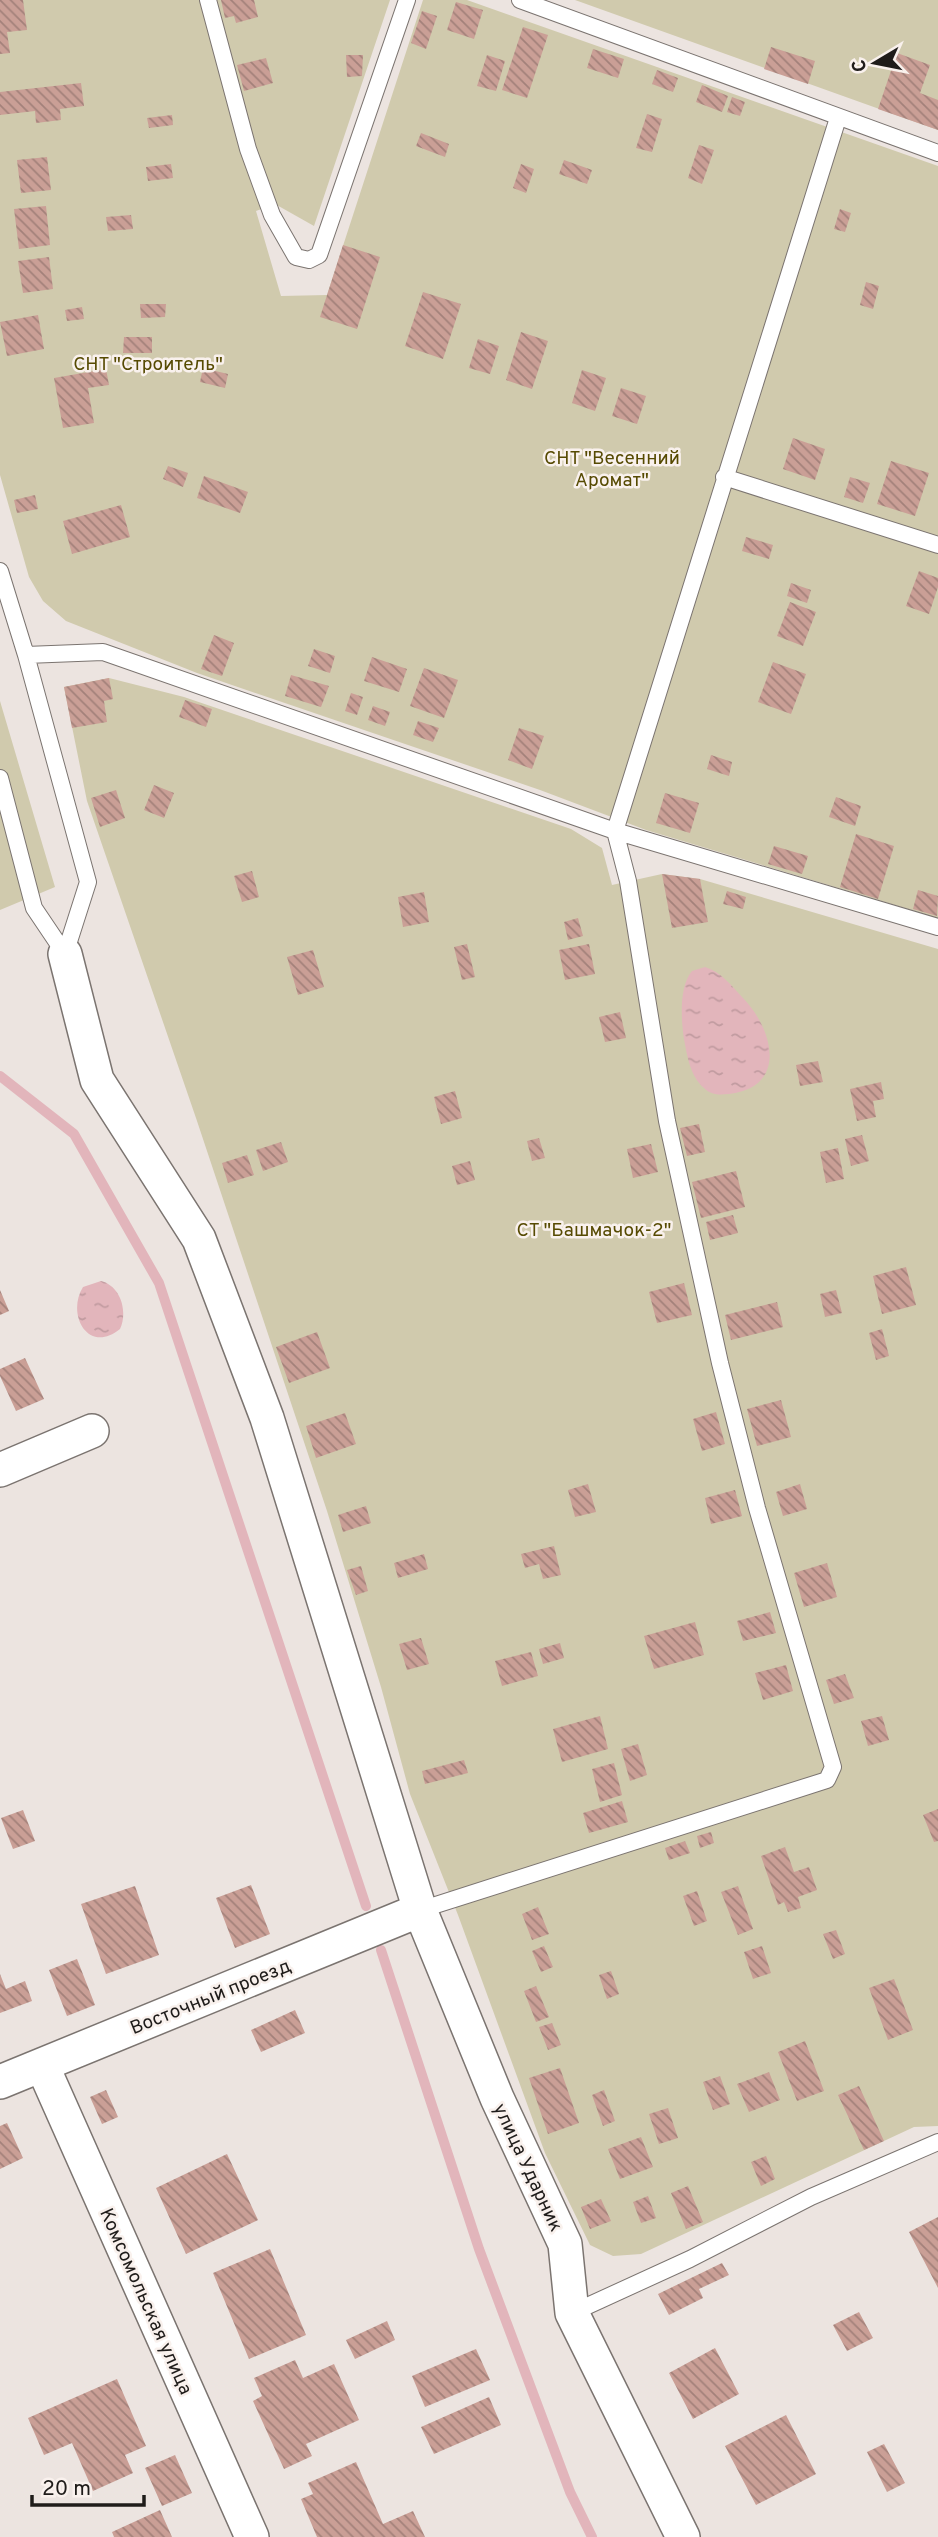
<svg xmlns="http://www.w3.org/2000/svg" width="938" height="2537" viewBox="0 0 938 2537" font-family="Overpass,sans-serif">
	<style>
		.garden { fill: #d0caad }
		.water { fill: url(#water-ripples) }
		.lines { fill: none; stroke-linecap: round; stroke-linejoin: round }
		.stream { stroke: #e2b5bb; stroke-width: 10 }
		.building { fill: url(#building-back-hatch) }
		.lane-casing { stroke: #7b7470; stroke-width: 18 }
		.street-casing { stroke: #7b7470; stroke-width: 36 }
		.lane { stroke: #fff; stroke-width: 16 }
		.street { stroke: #fff; stroke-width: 33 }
		.labels { text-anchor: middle; stroke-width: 5; stroke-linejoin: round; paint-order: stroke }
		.park-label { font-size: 19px; fill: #564a02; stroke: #f9f1ed }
		.street-label { font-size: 19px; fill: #1f1c1a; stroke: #f9f1ed }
	</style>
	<defs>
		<pattern id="water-ripples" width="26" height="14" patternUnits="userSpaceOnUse" patternTransform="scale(1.75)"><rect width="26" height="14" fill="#e2b5bb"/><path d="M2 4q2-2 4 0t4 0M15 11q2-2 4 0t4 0" fill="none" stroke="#c19ba0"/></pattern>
		<pattern id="building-back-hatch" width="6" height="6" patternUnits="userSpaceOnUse" patternTransform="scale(1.75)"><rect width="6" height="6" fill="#ca9f96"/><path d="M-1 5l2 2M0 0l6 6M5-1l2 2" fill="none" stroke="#a3817a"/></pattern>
	</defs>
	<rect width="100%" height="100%" fill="#ece4e0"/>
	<path class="garden" d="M0 0H390L314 226 275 204 256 211 281 296 327 295 423 0H467L938 166V918L646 830 540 790 197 673 66 621 43 601 29 577 0 475Z
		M575 0H938V130Z
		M109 678 184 697 571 829 602 848 612 885 662 874 700 879 938 949V2126L914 2127 641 2254 613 2256 590 2245 545 2153 458 1915 410 1794 381 1687 327 1511 196 1118 87 801 64 687Z
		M0 701 55 887 0 910Z"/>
	<path class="water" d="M705 967C721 972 731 985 742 997 773 1028 789 1087 729 1094 719 1095 711 1095 704 1088 690 1076 687 1055 684 1039 681 1020 679 986 692 971Z
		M101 1281C121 1286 128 1312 120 1329 88 1355 66 1314 83 1287Z"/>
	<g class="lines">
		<path class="stream" d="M0 1076 74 1134 159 1283 366 1906
			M381 1950 479 2249 570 2492 592 2537"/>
	</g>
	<path class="building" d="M0 0H23L27 30 7 32 10 53 0 54Z
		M221 0H254L258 17 236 23 234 16 225 18Z
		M456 2 483 10 474 39 447 30Z
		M422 11 437 16 426 49 411 43Z
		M523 27 548 35 527 98 502 90Z
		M771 47 815 61 808 84 764 69Z
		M593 49 624 59 618 78 587 68Z
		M897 53 930 65 920 93 938 100V130L878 109Z
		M346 55H363L362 76 347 77Z
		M487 55 505 61 496 91 477 86Z
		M266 58 273 83 244 91 237 65Z
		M657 70 678 78 673 92 652 84Z
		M81 83 84 106 60 109 61 120 36 123 35 111 0 115V92Z
		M702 85 728 96 722 112 696 102Z
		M732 97 745 102 740 116 727 112Z
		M647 114 662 119 652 152 636 148Z
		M172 115 173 125 149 128 147 118Z
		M421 133 449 144 445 157 416 146Z
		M699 145 714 150 702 184 688 178Z
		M47 157 51 190 21 193 17 160Z
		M564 160 592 170 587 184 559 174Z
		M171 164 173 178 148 181 146 167Z
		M521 164 534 169 526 193 513 188Z
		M46 206 50 245 19 249 14 209Z
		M840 209 851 213 845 232 834 229Z
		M131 215 133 229 108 231 106 217Z
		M343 245 380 257 357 329 320 317Z
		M49 257 53 289 23 293 18 261Z
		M866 282 879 286 873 309 860 305Z
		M423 292 461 304 443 359 405 346Z
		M140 304H166L165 317 141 318Z
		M82 307 84 319 67 321 65 310Z
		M38 315 44 349 7 356 0 322Z
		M521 332 548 341 532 389 506 380Z
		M124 337H152V353H123Z
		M478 339 499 346 490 374 469 368Z
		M203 368 228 374 225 388 200 382Z
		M106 369 109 385 88 388 94 423 63 428 54 378Z
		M582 370 606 378 595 411 572 403Z
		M621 388 646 396 637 424 612 416Z
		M793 438 825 449 815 480 783 469Z
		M891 461 929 473 915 516 877 504Z
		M168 466 188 473 183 487 163 479Z
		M204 476 248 492 240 513 197 498Z
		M850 477 870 483 863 503 844 497Z
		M35 495 38 509 17 513 14 500Z
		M121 505 130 537 72 554 63 521Z
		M746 537 773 545 769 559 742 551Z
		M919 571 938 578V587L929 614 906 606Z
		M791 583 811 590 807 603 787 596Z
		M790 602 816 612 803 646 777 636Z
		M214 635 234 643 222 676 201 669Z
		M314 649 335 656 330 673 308 666Z
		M372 657 407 669 399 692 364 681Z
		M773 662 806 674 791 714 758 702Z
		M424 668 458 680 444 718 410 706Z
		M291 675 329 686 321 707 285 696Z
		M109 678 113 699 104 701 107 722 72 728 64 687Z
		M351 693 363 697 357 715 345 711Z
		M185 700 212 709 206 727 179 717Z
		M373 706 390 712 385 726 368 720Z
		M418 721 439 728 433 742 413 735Z
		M519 728 544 736 532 769 508 760Z
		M711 755 732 762 729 776 707 769Z
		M154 785 174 793 164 818 144 810Z
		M116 790 125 818 100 827 91 798Z
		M665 793 699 803 690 833 656 823Z
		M836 797 861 806 855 826 829 817Z
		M856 834 894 846 878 899 840 887Z
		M774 846 808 856 802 874 768 864Z
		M252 871 259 897 242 902 234 876Z
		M662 874 700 879 708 922 672 928Z
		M918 890 938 896 937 916 913 909Z
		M727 891 746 897 743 909 723 904Z
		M424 892 429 922 403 927 398 897Z
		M578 918 583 936 568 940 564 922Z
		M467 944 475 977 462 980 454 947Z
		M589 944 595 974 565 980 559 950Z
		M313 950 324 987 298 995 287 957Z
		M620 1012 626 1038 605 1042 599 1017Z
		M818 1061 823 1082 800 1086 796 1065Z
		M881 1082 884 1099 873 1101 876 1117 857 1121 850 1089Z
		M455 1091 462 1118 441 1124 434 1097Z
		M699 1124 705 1152 687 1156 680 1128Z
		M862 1135 869 1161 851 1166 845 1139Z
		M539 1138 545 1158 532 1161 527 1141Z
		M281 1142 288 1162 263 1171 256 1150Z
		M651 1144 658 1172 633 1178 627 1149Z
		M838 1148 844 1179 826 1183 820 1152Z
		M247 1155 254 1175 228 1183 222 1163Z
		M470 1161 475 1180 457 1185 452 1166Z
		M736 1171 745 1207 701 1218 692 1182Z
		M733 1215 738 1233 710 1240 706 1222Z
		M906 1267 916 1305 882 1314 873 1276Z
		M684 1283 692 1315 657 1323 649 1292Z
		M0 1290 9 1311 0 1315Z
		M836 1290 842 1313 825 1317 820 1294Z
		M777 1302 783 1327 731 1340 725 1315Z
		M882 1329 889 1356 876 1360 869 1333Z
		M317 1332 330 1368 289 1383 276 1347Z
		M25 1358 44 1399 16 1411 0 1376V1369Z
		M781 1400 791 1437 757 1446 747 1409Z
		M716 1412 725 1444 702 1451 693 1419Z
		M345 1413 356 1444 316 1458 306 1426Z
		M588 1484 596 1512 575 1517 568 1490Z
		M800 1484 807 1509 783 1516 776 1492Z
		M735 1490 742 1516 711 1524 705 1498Z
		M366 1506 371 1523 343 1532 338 1515Z
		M554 1546 561 1575 543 1579 539 1564 525 1568 521 1554Z
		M424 1554 428 1569 398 1578 394 1563Z
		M827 1563 837 1597 804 1607 794 1573Z
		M361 1566 368 1591 356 1595 347 1570Z
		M770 1612 776 1633 743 1641 737 1621Z
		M695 1622 704 1655 654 1669 644 1636Z
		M421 1638 429 1664 407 1670 399 1644Z
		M560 1643 564 1658 543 1664 539 1649Z
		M531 1652 538 1676 502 1686 495 1661Z
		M786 1665 793 1691 763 1700 755 1673Z
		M845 1674 854 1698 834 1704 826 1680Z
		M600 1716 608 1749 562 1762 553 1729Z
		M882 1716 889 1740 868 1746 861 1721Z
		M638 1744 647 1775 630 1781 621 1749Z
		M464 1760 468 1773 425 1784 422 1771Z
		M614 1763 622 1795 600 1802 592 1769Z
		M622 1801 628 1822 589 1833 583 1813Z
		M938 1809V1841L934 1842 923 1815Z
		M23 1810 35 1841 13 1849 1 1818Z
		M711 1832 714 1843 700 1848 697 1836Z
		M685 1841 690 1853 669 1860 665 1848Z
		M785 1847 794 1872 809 1867 817 1890 798 1897 801 1908 788 1912 784 1902 778 1905 761 1856Z
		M251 1885 270 1934 235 1948 216 1898Z
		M135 1886 159 1955 106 1974 81 1904Z
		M738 1886 753 1929 738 1935 721 1892Z
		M697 1891 707 1921 694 1926 683 1896Z
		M538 1907 549 1934 532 1940 522 1914Z
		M836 1930 845 1954 833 1959 823 1934Z
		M544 1946 553 1967 541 1972 532 1951Z
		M762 1946 771 1973 753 1979 744 1952Z
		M77 1959 95 2005 67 2016 49 1970Z
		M611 1971 619 1994 607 1999 599 1975Z
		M0 1974 6 1989 25 1981 32 2001 0 2013Z
		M894 1979 913 2030 888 2040 869 1988Z
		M536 1986 549 2017 536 2022 524 1991Z
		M295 2010 305 2033 261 2052 251 2030Z
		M552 2023 561 2045 548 2050 539 2027Z
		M805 2041 824 2091 797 2101 778 2052Z
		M560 2068 579 2123 548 2134 529 2078Z
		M769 2072 780 2100 749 2112 737 2084Z
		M720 2076 730 2104 713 2110 703 2082Z
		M859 2086 884 2141 864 2150 838 2095Z
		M106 2090 118 2117 102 2124 90 2097Z
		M604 2090 615 2121 603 2126 592 2095Z
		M668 2108 678 2138 659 2144 649 2114Z
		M7 2123 23 2158 0 2169V2126Z
		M641 2137 653 2167 620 2179 608 2149Z
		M227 2154 258 2220 186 2254 156 2188Z
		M766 2156 775 2179 761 2186 751 2162Z
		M688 2186 703 2222 686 2229 671 2193Z
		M648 2196 656 2218 641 2223 633 2202Z
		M601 2199 611 2221 590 2229 581 2207Z
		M938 2217V2288L909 2232Z
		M270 2249 306 2335 249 2359 213 2273Z
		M722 2263 729 2275 699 2289 703 2298 669 2315 658 2294Z
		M859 2312 873 2338 847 2351 833 2325Z
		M387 2321 395 2340 355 2359 346 2340Z
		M715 2348 739 2394 693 2419 669 2373Z
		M476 2349 490 2380 425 2407 412 2376Z
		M295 2360 303 2378 334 2364 359 2420 306 2444 312 2456 284 2469 253 2401 262 2396 254 2378Z
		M117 2379 146 2446 125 2455 133 2473 93 2491 72 2443 44 2455 28 2418Z
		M489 2397 501 2425 434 2454 421 2427Z
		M786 2415 816 2474 756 2505 725 2446Z
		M884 2444 905 2483 887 2492 867 2452Z
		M175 2455 192 2493 162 2506 145 2468Z
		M356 2462 383 2524 413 2511 425 2537H317L301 2499 313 2494 308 2483Z
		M160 2510 172 2537H114L112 2532Z"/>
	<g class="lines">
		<g class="lane-casing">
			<path id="lane" d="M208 0 248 149 272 215 296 257 309 260 319 255 407 0
				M520 0 938 153
				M724 477 938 545
				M0 571 26 655 88 882 65 954
				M26 655 103 652 615 831 938 927
				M0 778 34 908 65 954
				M420 1910 827 1780 833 1767 757 1508 720 1363 667 1121 628 881 615 831 838 118
				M572 2313 690 2259 811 2197 938 2142"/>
		</g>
		<g class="street-casing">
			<path id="street" d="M65 954 97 1080 199 1239 267 1418 420 1910 497 2098 565 2244 572 2313 683 2537
				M0 1470 92 1431
				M42 2065 252 2537
				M0 2082 420 1910"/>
		</g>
		<use href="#lane" class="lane"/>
		<use href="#street" class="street"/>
	</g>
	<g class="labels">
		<g class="park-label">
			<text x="148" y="370">СНТ "Строитель"</text>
			<text x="612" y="464">СНТ "Весенний<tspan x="612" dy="22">Аромат"</tspan></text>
			<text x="594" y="1236">СТ "Башмачок-2"</text>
		</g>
		<g class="street-label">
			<text transform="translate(210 1996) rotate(-22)" y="7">Восточный проезд</text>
			<text transform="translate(529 2167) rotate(65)" y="7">улица Ударник</text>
			<text transform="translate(147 2301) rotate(66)" y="7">Комсомольская улица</text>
		</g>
	</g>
	<g transform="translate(875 63) rotate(260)" stroke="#f9f1ed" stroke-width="5" paint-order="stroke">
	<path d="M0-5L12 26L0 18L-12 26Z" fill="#1f1c1a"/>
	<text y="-10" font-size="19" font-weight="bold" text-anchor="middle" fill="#1f1c1a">С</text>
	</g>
	<path d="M32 2495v10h112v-10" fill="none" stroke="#1f1c1a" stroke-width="3.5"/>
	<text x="42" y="2495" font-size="21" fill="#1f1c1a" stroke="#f9f1ed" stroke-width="5" paint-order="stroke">20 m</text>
</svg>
